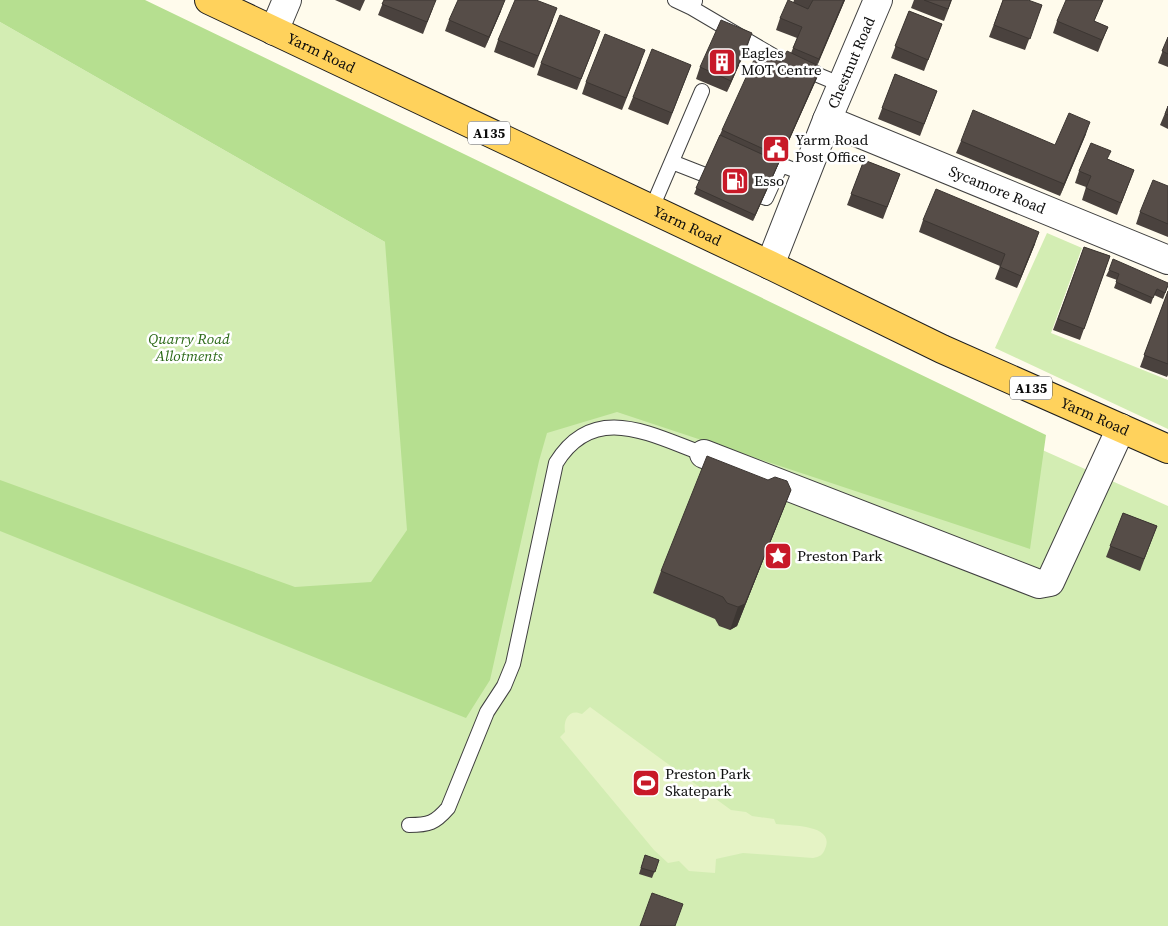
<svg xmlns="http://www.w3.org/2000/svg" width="1168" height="926" viewBox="0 0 1168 926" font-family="'Source Serif 4',serif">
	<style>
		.green { fill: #d3edb3 }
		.forest { fill: #b6df90 }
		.pitch { fill: #e5f3c5 }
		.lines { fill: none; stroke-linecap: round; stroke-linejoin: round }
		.lane-casing { stroke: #404040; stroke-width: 16 }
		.street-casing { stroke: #404040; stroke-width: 30 }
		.primary-casing { stroke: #1e1e1e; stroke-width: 30 }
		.lane { stroke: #fff; stroke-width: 14 }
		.street { stroke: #fff; stroke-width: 28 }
		.primary { stroke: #ffd25c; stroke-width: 28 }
		.wall { fill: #4a423e }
		.shaded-wall { fill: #3c3632 }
		.building { fill: #564d48; stroke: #3c3632 }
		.labels { text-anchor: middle; stroke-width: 5; stroke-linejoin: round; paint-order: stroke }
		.shield { fill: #fff; stroke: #565656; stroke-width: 1 }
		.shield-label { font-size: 14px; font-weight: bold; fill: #0d0d0d }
		.poi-label { font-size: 15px; fill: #0d0d0d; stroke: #fff; text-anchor: start }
		.street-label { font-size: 15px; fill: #0d0d0d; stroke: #fff }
		.park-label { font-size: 15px; font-style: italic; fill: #2c6a18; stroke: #fff }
	</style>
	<rect width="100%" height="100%" fill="#fffbec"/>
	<path class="green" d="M0 22 385 242 977 421 1168 506V926H0Z
		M1047 233 1082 248 1051 333 1168 380V429L995 348Z"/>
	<path class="forest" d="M0 0H145L1046 435 1030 549 617 412 547 433 539 461 490 680 466 718 0 531V480L295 587 371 582 407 530 385 242 0 22Z"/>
	<path class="pitch" d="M590 707 731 810 746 812 752 816 774 819 776 824C790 826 836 824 825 849 823 855 819 857 813 858L743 853 716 859 715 873 689 871 679 861 668 863 654 850 560 737 565 732C563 720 569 708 582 714Z"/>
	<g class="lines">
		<g class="lane-casing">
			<path id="lane" d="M675 0 692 8 695 1
				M692 8 777 58 842 85
				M672 162 718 180
				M747 191 766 198 781 165 805 174
				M651 210 702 91
				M409 825C429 825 435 823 448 808L487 712 504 686 513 664 556 463C594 401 651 435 704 454"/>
		</g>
		<g class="street-casing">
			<g id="street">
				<path d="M274 31 287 0"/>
				<path id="s1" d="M827 120 1168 260"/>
				<path id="s2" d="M770 265 827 120 878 0"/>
				<path d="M704 454 1039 584 1050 582 1121 428"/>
			</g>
		</g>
		<g class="primary-casing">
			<g id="primary">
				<path id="s3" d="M209 0 770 265 942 349 1168 449"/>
			</g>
		</g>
		<use href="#lane" class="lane"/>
		<use href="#street" class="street"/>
		<use href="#primary" class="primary"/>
	</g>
	<path class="wall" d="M335 0H365L360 11Z
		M384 0 433 8 423 34 378 15Z
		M794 0H845L817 65V78L753 221 694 194 722 130 791 53 797 38 776 30 780 18 793 3Z
		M914 0H952L944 21 911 8Z
		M1003 0 1042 5 1025 50 989 37Z
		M1103 0 1094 21 1108 27 1098 52 1053 33 1057 21Z
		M501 11 485 48 445 31 449 20Z
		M909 11 942 24 924 71 891 58Z
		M553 20 534 68 494 52 498 40Z
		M1168 37V67L1158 63Z
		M596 42 577 90 537 75 541 63Z
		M748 45 727 92 696 79 700 67Z
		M641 62 622 110 582 94 586 82Z
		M691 65 668 125 628 109 633 97Z
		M895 74 937 91 920 136 878 119Z
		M1168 106V129L1160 125Z
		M1086 134 1060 196 956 153 961 141 1055 145Z
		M1108 159 1134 170 1117 215 1082 200 1086 187 1075 183 1079 171Z
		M864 160 900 174 883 219 847 205Z
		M1168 186V237L1136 224 1140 212Z
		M923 220 1035 244 1017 288 995 279 1000 266 919 232Z
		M1084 247 1110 256 1080 340 1053 330Z
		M1109 270 1168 286 1163 299 1154 295 1151 304 1114 288 1117 280 1106 276Z
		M1168 291V375L1167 377 1140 367Z
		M791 490 737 626 730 630 719 626 715 619 653 593 661 571Z
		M1123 513 1157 526 1140 571 1106 557Z
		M645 855 659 860 652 878 639 874Z"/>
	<path class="shaded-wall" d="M505 0 501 11 485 48 489 37Z
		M844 0H845L815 71 819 59Z
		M752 33 748 45 727 92 731 81Z
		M821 67 817 78 753 221 755 215Z
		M1090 122 1086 134 1060 196 1064 184Z
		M1039 232 1035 244 1017 288 1021 276Z
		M791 490 737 626 730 630 738 607Z"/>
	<path class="building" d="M384 0H436L427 22 382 4Z
		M458 0H505L489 37 449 20Z
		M515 0H536L557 8 538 56 498 40Z
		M788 0 808 9 813 0H844L819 59 793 48 802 27 780 18Z
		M924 0H951L948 9Z
		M1003 0H1028L1042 5 1030 39 994 25Z
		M1066 0H1103L1094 21 1108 27 1102 40 1057 21Z
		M909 11 942 24 928 60 895 46Z
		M560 15 600 31 581 79 541 63Z
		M721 20 752 33 731 81 700 67Z
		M605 34 645 50 626 98 586 82Z
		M1168 37V54L1162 51Z
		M652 49 691 65 672 113 633 97Z
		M758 51 782 62 787 51 821 67 781 157 722 130Z
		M895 74 937 91 924 124 882 108Z
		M1168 106V115L1165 114Z
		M973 110 1055 145 1069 113 1090 122 1064 184 961 141Z
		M720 135 779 162 755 215 696 188Z
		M1091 143 1111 151 1107 159 1134 170 1121 203 1086 188 1091 176 1079 171Z
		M864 160 900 174 887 207 851 194Z
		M1153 180 1168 186V224L1140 212Z
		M936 189 1039 232 1021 276 1000 267 1005 254 923 220Z
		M1084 247 1110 256 1084 329 1058 319Z
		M1113 259 1168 283V285L1165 293 1157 289 1153 298 1116 282 1119 274 1109 270Z
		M1168 291V364L1144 355Z
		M707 456 768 480 775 477 787 481 791 490 745 604 738 607 727 603 723 597 661 571Z
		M1123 513 1157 526 1144 559 1110 546Z
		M645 855 659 860 655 872 641 868Z
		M652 893 683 904 675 926H640Z"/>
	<defs>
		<g id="building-square" transform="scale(1.4375)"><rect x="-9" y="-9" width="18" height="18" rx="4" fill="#c81928" stroke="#fff"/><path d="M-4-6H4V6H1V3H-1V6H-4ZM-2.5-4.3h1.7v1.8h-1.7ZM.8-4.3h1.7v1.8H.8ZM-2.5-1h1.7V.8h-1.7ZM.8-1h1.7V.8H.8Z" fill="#fff"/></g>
		<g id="civic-square" transform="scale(1.4375)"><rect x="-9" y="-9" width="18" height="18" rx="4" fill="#c81928" stroke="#fff"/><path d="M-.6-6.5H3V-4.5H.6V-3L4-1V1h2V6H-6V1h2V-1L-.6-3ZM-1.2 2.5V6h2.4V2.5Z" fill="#fff"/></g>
		<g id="fuel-square" transform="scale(1.4375)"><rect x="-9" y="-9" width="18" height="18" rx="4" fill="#c81928" stroke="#fff"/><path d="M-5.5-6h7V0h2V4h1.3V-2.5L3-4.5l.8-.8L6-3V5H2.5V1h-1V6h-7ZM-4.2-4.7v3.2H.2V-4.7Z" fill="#fff"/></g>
		<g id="sight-square" transform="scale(1.4375)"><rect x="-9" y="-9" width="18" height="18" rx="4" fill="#c81928" stroke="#fff"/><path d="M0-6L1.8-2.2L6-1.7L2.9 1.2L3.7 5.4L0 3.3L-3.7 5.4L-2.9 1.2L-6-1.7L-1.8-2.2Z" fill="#fff"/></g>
		<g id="stadium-square" transform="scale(1.4375)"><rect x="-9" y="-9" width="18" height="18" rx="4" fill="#c81928" stroke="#fff"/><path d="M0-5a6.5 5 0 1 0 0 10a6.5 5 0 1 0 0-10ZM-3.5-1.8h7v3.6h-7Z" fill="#fff"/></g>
	</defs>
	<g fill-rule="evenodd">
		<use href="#building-square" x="722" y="62"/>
		<use href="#civic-square" x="776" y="149"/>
		<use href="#fuel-square" x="735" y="181"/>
		<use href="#sight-square" x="778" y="556"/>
		<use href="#stadium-square" x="646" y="783"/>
	</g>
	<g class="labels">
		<g class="shield">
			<rect x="468" y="121.5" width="42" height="23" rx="4"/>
			<rect x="1010" y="376.5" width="42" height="23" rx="4"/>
		</g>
		<g class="shield-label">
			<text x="489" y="138">A135</text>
			<text x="1031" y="393">A135</text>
		</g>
		<g class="poi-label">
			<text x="741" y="58">Eagles<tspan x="741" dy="17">MOT Centre</tspan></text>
			<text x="795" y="145">Yarm Road<tspan x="795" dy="17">Post Office</tspan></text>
			<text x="754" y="186">Esso</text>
			<text x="797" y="561">Preston Park</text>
			<text x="665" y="779">Preston Park<tspan x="665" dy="17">Skatepark</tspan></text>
		</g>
		<g class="street-label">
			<text dy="5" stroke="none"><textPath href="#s3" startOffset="124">Yarm Road</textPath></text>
			<text dy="5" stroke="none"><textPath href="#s2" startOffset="218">Chestnut Road</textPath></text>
			<text dy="5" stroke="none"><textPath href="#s1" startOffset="184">Sycamore Road</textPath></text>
			<text dy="5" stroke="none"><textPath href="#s3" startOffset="529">Yarm Road</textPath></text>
			<text dy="5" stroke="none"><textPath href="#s3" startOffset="979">Yarm Road</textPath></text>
		</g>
		<g class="park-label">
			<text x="189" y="344">Quarry Road<tspan x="189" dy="17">Allotments</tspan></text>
		</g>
	</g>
</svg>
